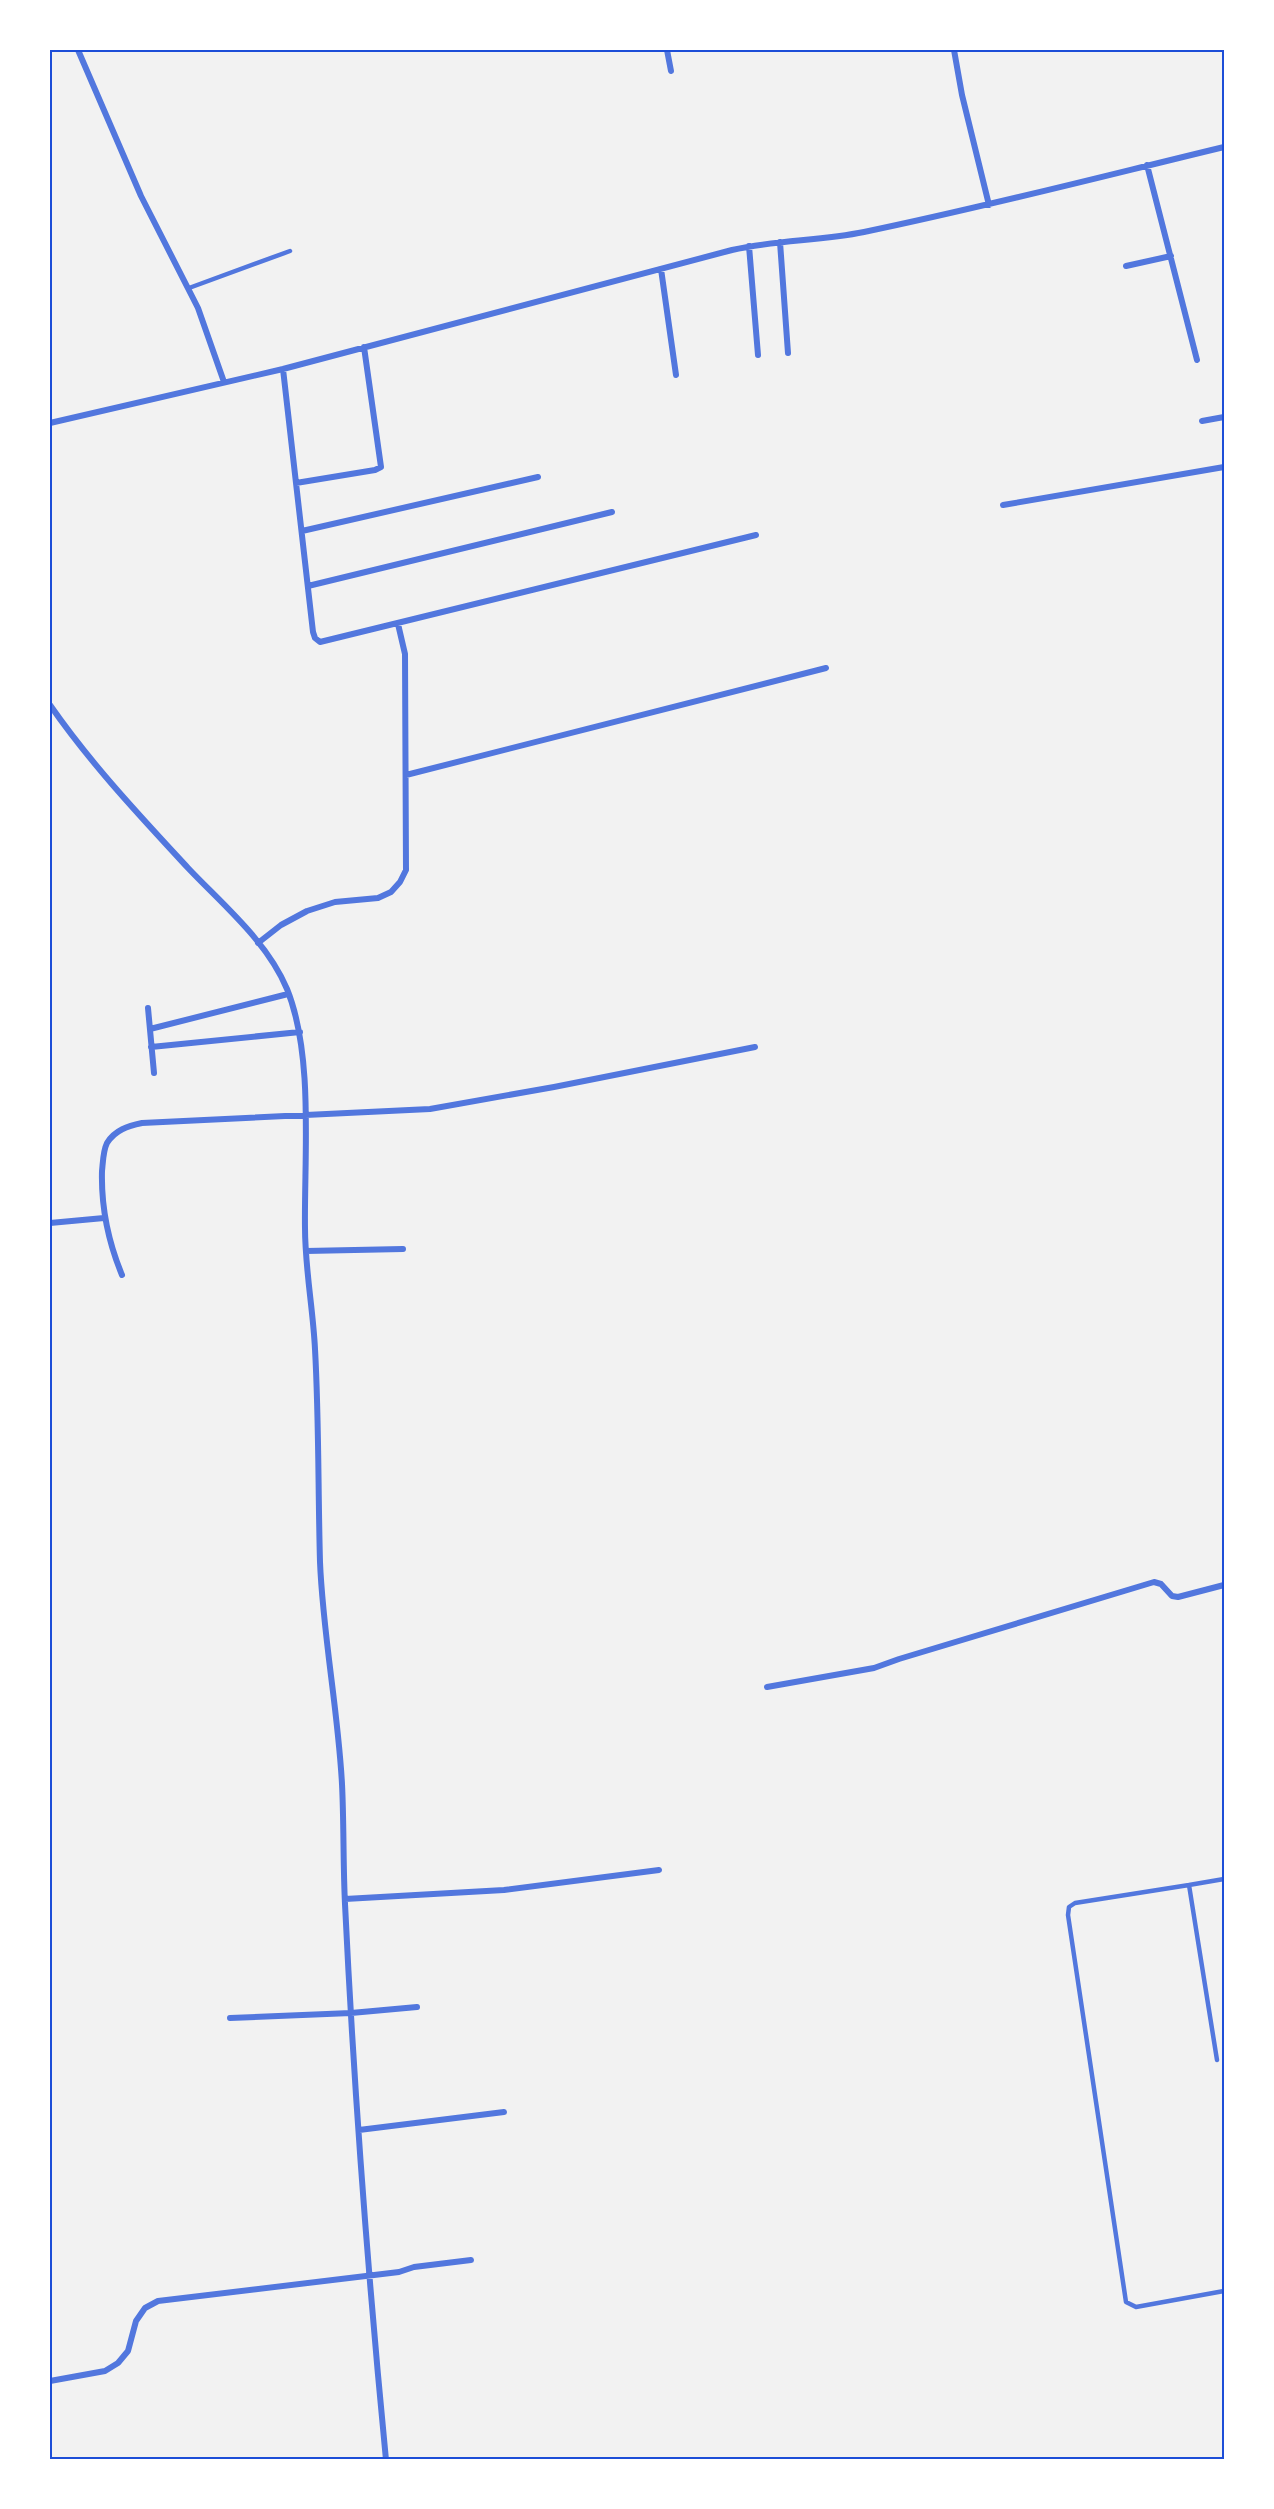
<svg xmlns="http://www.w3.org/2000/svg" width="1274" height="2509" viewBox="0 0 1274 2509" font-family="Overpass,sans-serif">
	<style>
		.lines { fill: none; stroke-linecap: round; stroke-linejoin: round }
		.service { stroke: #5277de; stroke-width: 4.5 }
		.minor { stroke: #5277de; stroke-width: 6 }
		.neatline { fill: none; stroke: #1d4ed8; stroke-width: 2 }
	</style>
	<rect width="100%" height="100%" fill="#f2f2f2"/>
	<g class="lines">
		<path class="service" d="M189 288 290 251
			M1189 1885 1075 1903 1069 1907 1068 1915 1126 2302 1136 2307 1224 2291
			M1217 2060 1189 1885 1224 1879"/>
		<path class="minor" d="M78 50 141 196 198 308 224 382
			M667 50 671 71
			M954 50 962 95 989 205
			M1147 165 1197 360
			M780 242 788 353
			M749 246 758 355
			M1126 266 1171 256
			M661 269 676 375
			M283 369 313 632 315 638 320 642 756 535
			M1202 421 1224 417
			M50 423 283 369 732 250C776 240 820 241 864 232 985 207 1104 176 1224 147
			M296 483 375 470 381 467 364 347
			M1003 505 1224 467
			M302 531 538 477
			M308 586 612 512
			M50 705C91 764 139 815 188 868 222 904 267 941 287 989 314 1056 304 1156 305 1228 305 1269 313 1308 315 1349 319 1420 318 1491 320 1562 323 1636 338 1709 342 1784 344 1824 343 1864 345 1904 354 2090 368 2275 386 2460
			M406 775 826 668
			M258 943 281 925 307 911 335 902 378 898 391 892 400 882 406 870 405 654 398 624
			M148 1008 154 1073
			M150 1029 288 994
			M151 1047 300 1032
			M50 1223 104 1218
			M306 1251 403 1249
			M122 1275C108 1241 101 1208 102 1171 103 1162 103 1151 107 1143 115 1130 128 1126 142 1123L430 1109 554 1087 755 1047
			M767 1687 874 1668 899 1659 1154 1582 1161 1584 1172 1596 1178 1597 1224 1585
			M345 1899 504 1890 659 1870
			M230 2018 351 2013 417 2007
			M359 2130 504 2112
			M50 2381 105 2371 118 2363 128 2351 136 2321 145 2308 158 2301 399 2272 414 2267 471 2260"/>
	</g>
	<rect width="1274" height="2509" fill="none" stroke="#ffffff" stroke-width="102"/>
	<rect x="51" y="51" width="1172" height="2407" class="neatline"/>
</svg>
